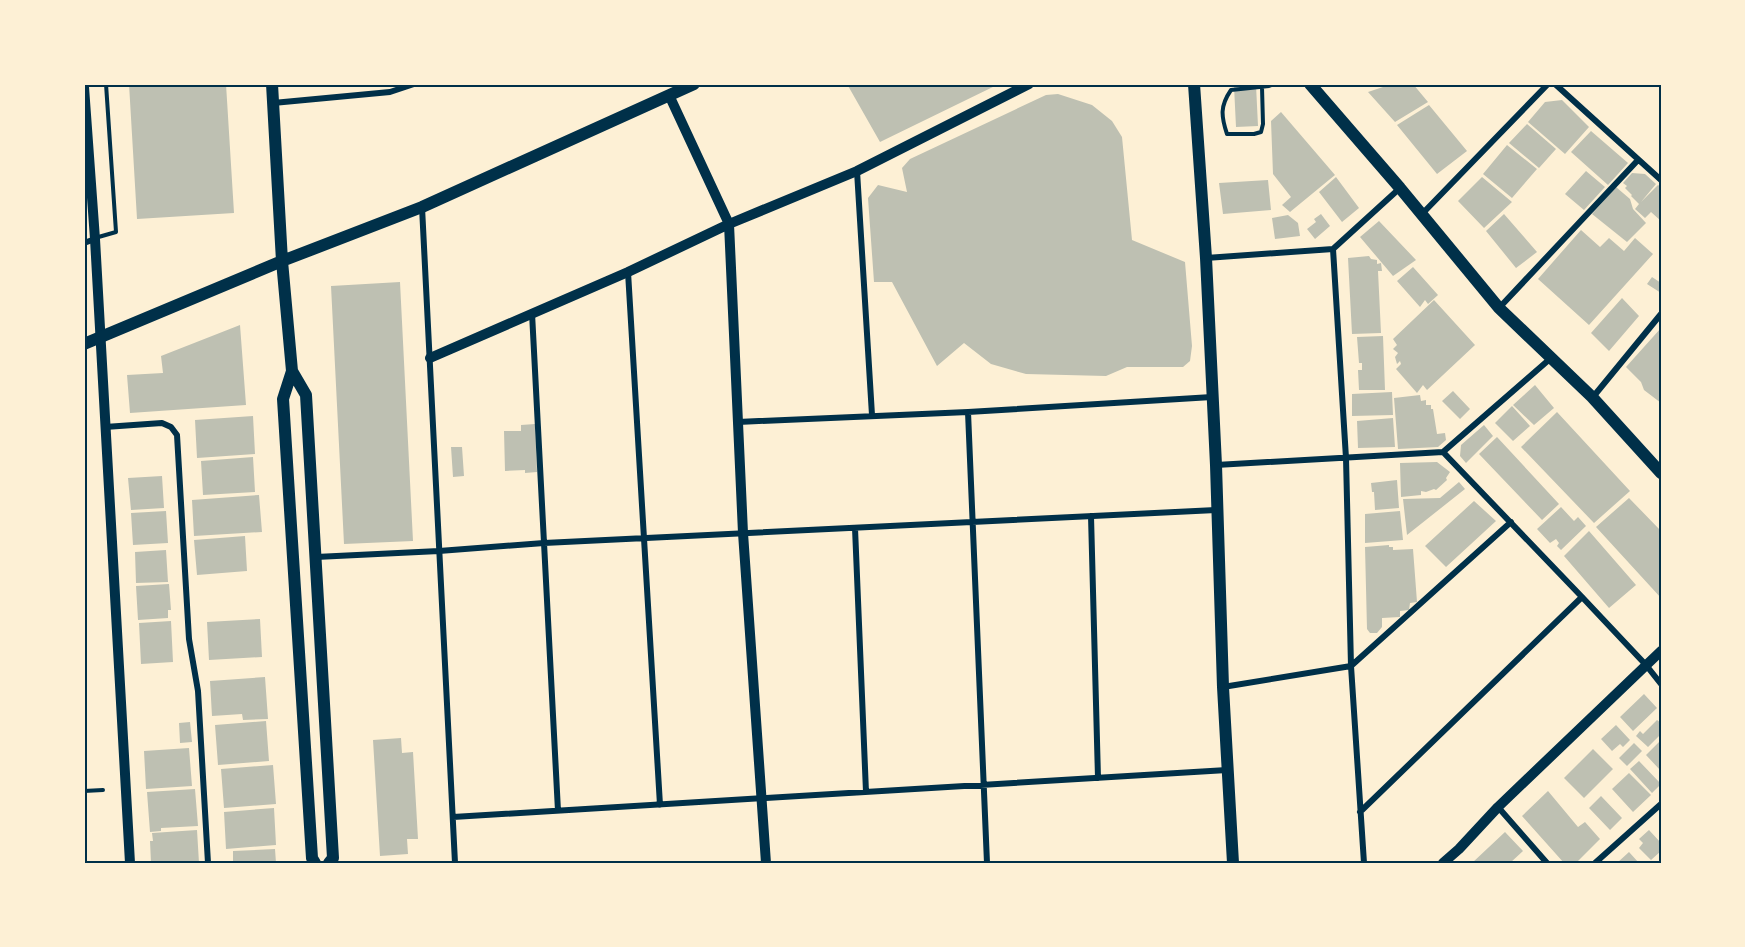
<svg xmlns="http://www.w3.org/2000/svg" width="1745" height="947" viewBox="0 0 1745 947" font-family="'PT Serif',serif">
	<style>
		.building { fill: #bec0b2 }
		.lines { fill: none; stroke-linecap: round; stroke-linejoin: round }
		.service { stroke: #003049; stroke-width: 4 }
		.minor { stroke: #003049; stroke-width: 6 }
		.tertiary { stroke: #003049; stroke-width: 10 }
		.secondary { stroke: #003049; stroke-width: 12 }
		.neatline { fill: none; stroke: #003049; stroke-width: 2 }
	</style>
	<rect width="100%" height="100%" fill="#fdf0d5"/>
	<path class="building" d="M129 84H226L234 213 137 219Z
		M847 84H999L880 142Z
		M1392 84H1413L1428 102 1395 122 1368 92Z
		M1256 85 1258 126 1236 127 1234 86Z
		M1058 94 1092 105 1112 121 1122 137 1132 240 1185 262 1192 346 1190 361 1183 367H1127L1106 376 1026 374 991 364 964 343 937 366 892 282H874L868 198 878 185 907 192 902 168 910 159 1046 95Z
		M1562 100 1589 127 1565 154 1528 122 1545 102Z
		M1429 105 1467 151 1437 174 1397 125Z
		M1281 112 1335 175 1290 212 1282 205 1291 197 1273 174 1271 121Z
		M1527 124 1556 149 1539 168 1509 143Z
		M1591 131 1628 163 1608 185 1571 152Z
		M1507 145 1537 169 1512 198 1483 174Z
		M1586 171 1605 187 1584 210 1565 194Z
		M1632 173 1645 174 1656 184 1641 202 1658 185 1661 187V221L1651 212 1645 218 1635 209 1639 204 1631 196 1632 195 1625 188 1627 186 1623 183Z
		M1336 177 1359 208 1342 222 1319 192Z
		M1482 177 1512 202 1484 228 1458 201Z
		M1268 180 1271 210 1223 214 1219 183Z
		M1616 187 1630 199 1633 209 1646 223 1627 242 1592 214Z
		M1321 214 1330 226 1315 239 1307 229 1316 222 1314 219Z
		M1504 214 1537 252 1516 268 1486 231Z
		M1288 215 1298 223 1300 236 1275 239 1272 218Z
		M1379 221 1416 260 1393 276 1360 237Z
		M1581 230 1600 247 1609 238 1624 251 1635 238 1653 254 1589 325 1538 279Z
		M1369 256 1371 259 1377 260V264L1381 263 1382 271H1378L1381 333 1352 334 1348 258Z
		M1413 267 1438 295 1428 304 1425 300 1420 307 1397 281Z
		M1652 277 1661 283V293L1647 284Z
		M400 282 413 541 344 544 331 286Z
		M1622 298 1639 316 1609 351 1591 333Z
		M1434 300 1475 345 1427 390 1423 385 1417 393 1396 369 1401 364 1400 361 1397 364 1395 357 1398 353 1393 349 1397 345 1393 339Z
		M240 325 246 405 130 413 127 375 163 373 161 356Z
		M1661 328V403L1644 390 1641 382 1626 367Z
		M1383 336 1385 390H1359L1358 370H1362V363H1359L1357 337Z
		M1535 385 1554 408 1534 425 1513 405Z
		M1453 391 1470 409 1460 419 1442 401Z
		M1392 392 1393 415 1352 416V394Z
		M1420 395 1421 401 1426 400V405H1431V409H1433L1437 434 1445 433 1446 440 1438 447 1398 449 1394 398Z
		M1512 406 1530 426 1513 441 1495 423Z
		M1557 412 1630 491 1594 523 1521 447Z
		M253 416 255 454 197 458 195 420Z
		M1393 418 1395 447 1358 448 1357 421Z
		M535 424 537 472 525 473V470L505 471 504 431H521V425Z
		M1484 425 1493 436 1466 463 1460 456 1461 445Z
		M1497 437 1559 504 1542 520 1479 454Z
		M451 447H462L464 476 453 477Z
		M253 457 255 492 203 495 201 461Z
		M1437 462 1450 472 1446 478 1447 480 1436 490 1434 489 1426 492 1421 491V495L1401 497 1400 463Z
		M162 476 164 508 131 510 128 478Z
		M1397 480 1399 508 1375 510 1374 492H1372L1371 483Z
		M1459 482 1465 489 1407 535 1403 499 1440 498Z
		M259 495 262 532 194 536 192 500Z
		M1629 498 1661 531V598L1596 527Z
		M1474 501 1496 521 1446 567 1425 546Z
		M1561 507 1574 521 1578 517 1586 526 1561 550 1557 546 1559 543 1556 539 1550 543 1537 529Z
		M166 511 168 543 133 545 131 513Z
		M1400 511 1403 540 1365 543V514Z
		M1589 531 1636 585 1609 608 1564 556Z
		M245 536 247 571 197 575 194 540Z
		M1389 545V547H1393V550L1413 549 1417 602 1410 603 1409 610 1400 611V617L1382 618V627L1377 633H1370L1367 629 1365 547Z
		M166 550 168 582 136 583 135 552Z
		M169 584 171 610H168V618L138 620 136 586Z
		M260 619 262 657 209 660 207 622Z
		M171 621 173 662 141 664 139 623Z
		M265 677 268 719 243 720 242 714 212 716 210 681Z
		M1644 694 1657 708 1633 731 1620 717Z
		M1657 720 1661 723V734L1648 747 1636 736 1640 731 1643 734Z
		M266 721 269 761 218 765 215 725Z
		M190 722 192 742 180 743 179 723Z
		M1616 725 1630 740 1623 747 1620 744 1612 751 1601 739Z
		M401 738 402 753 413 752 418 839H407L408 854 380 856 373 740Z
		M1661 740V771L1646 755Z
		M1634 743 1642 751 1627 766 1619 758Z
		M189 748 192 786 146 789 144 751Z
		M1593 749 1613 769 1584 798 1564 778Z
		M1639 761 1661 784 1652 793 1630 769Z
		M273 765 276 804 224 808 221 769Z
		M1629 773 1651 795 1633 812 1612 789Z
		M195 789 198 826 161 828V831L150 832 147 792Z
		M1548 791 1578 827 1585 822 1600 839 1576 863H1564L1522 816Z
		M1601 796 1622 818 1610 830 1589 808Z
		M274 808 276 845 226 849 224 812Z
		M197 830 199 863H151L150 841H153L152 833Z
		M1649 830 1661 843V851L1651 860 1639 848 1643 843 1639 839Z
		M1505 832 1523 851 1510 863H1472Z
		M275 849 276 863H233V851Z
		M1629 852 1639 863H1617Z"/>
	<g class="lines">
		<path class="service" d="M1262 87 1263 124 1261 132 1254 134H1227C1221 116 1220 106 1231 90L1269 86 1274 84
			M95 238 116 232 106 84
			M84 791 103 790"/>
		<path class="minor" d="M1555 84 1661 180
			M273 103 390 92 414 84
			M857 171 872 415
			M422 207 455 863
			M1422 214 1548 84
			M84 243 95 239
			M1206 258 1333 249
			M628 272 660 805
			M1499 308 1638 160
			M532 313 558 811
			M1593 397 1661 314
			M968 412 987 863
			M738 422 968 412 1212 397
			M105 427 162 423 171 427 177 435 189 639 198 691 208 863
			M1443 452 1582 597 1646 665 1661 684
			M1216 465 1443 452 1551 358
			M1091 516 1098 778
			M855 528 866 792
			M316 557 439 551 544 543 1216 510
			M1223 687 1351 666 1511 522
			M1498 807 1547 863
			M1360 812 1582 597
			M453 817 1227 770
			M1364 863 1351 666 1346 458 1333 249 1400 188
			M1595 863 1661 804"/>
		<path class="tertiary" d="M84 87 95 239 130 863
			M669 95 729 224 743 533 766 863
			M430 358 628 272 729 224 857 171 1029 84
			M1443 863 1459 849 1498 807 1661 651"/>
		<path class="secondary" d="M272 84 282 261 292 371 283 399 312 858 315 863
			M1194 84 1206 258 1216 465 1223 687 1233 863
			M1310 84 1400 188 1499 308 1592 397 1661 473
			M84 344 282 261 422 207 694 84
			M292 371 306 395 333 858 329 863"/>
	</g>
	<rect width="1745" height="947" fill="none" stroke="#fdf0d5" stroke-width="171"/>
	<rect x="86" y="86" width="1574" height="776" class="neatline"/>
</svg>
